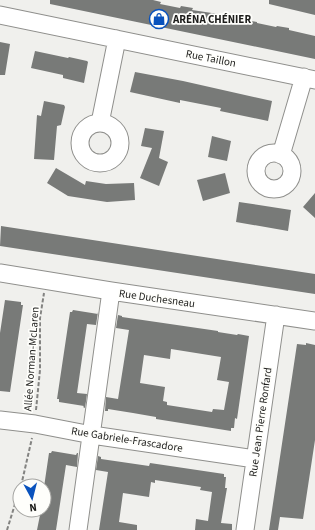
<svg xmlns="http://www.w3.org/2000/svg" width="315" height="530" viewBox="0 0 315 530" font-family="'Source Sans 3',sans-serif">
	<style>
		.building { fill: #787a78; fill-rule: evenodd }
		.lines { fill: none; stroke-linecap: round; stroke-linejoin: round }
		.minor-casing { stroke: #8f8f8c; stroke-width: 19 }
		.path { stroke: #838381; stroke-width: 2; stroke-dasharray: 4 2; stroke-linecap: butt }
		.minor { stroke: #fff; stroke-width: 17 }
		.labels { text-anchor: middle; stroke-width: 3.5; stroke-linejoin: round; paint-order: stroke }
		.poi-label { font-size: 11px; font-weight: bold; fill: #1d1d1b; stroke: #fefefb; text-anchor: start }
		.street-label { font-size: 11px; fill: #1d1d1b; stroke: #fefefb }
	</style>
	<rect width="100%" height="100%" fill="#f0f0ed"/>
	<path class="building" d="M50 0H153L161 2 160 4 180 8 181 6 193 8 192 10 225 15 224 17 257 22V23L276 27 277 26 289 28V30L315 36V59L50 4Z
		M269 0H315V15L269 4Z
		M0 42 10 44 5 75H0Z
		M35 51 68 58 69 57 87 61 88 62 84 83 63 78V75L31 68Z
		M135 72 183 81 272 101 268 121 220 111 221 108 180 100V103L130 92Z
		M44 101 64 105 65 107 61 125 57 126 54 160 34 159 37 115 41 116Z
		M145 128 164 131 159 158 168 162 159 186 140 178 152 148 141 146Z
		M212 136 231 141 227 161 208 157Z
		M56 168 85 185 86 181 106 184 134 183 135 200 107 202 68 196 47 183Z
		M225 173 230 193 203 201 197 180Z
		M315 193V218L303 207Z
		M239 202 291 210 288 231 236 222Z
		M1 226 315 274V294L0 246Z
		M5 300 21 302V305H23L10 392 0 391V333Z
		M73 310 98 314V312L96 325 87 324 77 393 87 394 85 408 83 407 84 406 59 402V399H57L70 312H72Z
		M118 315 122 316V317L218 331V332L237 335 238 334 249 336 237 419 235 418 234 428H231V431L156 419V417L133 413 108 409V411H105L106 397 118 399 129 330 116 328ZM171 349 221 357 217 380 229 382 224 410 213 409 212 412 167 405V402L163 401 165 387 140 383 144 355 170 359Z
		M306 343 315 345V440L303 519 280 517 278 530H269L297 344 306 345Z
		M52 451 76 455 77 453H78L77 467 66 465 56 530H37L41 510H44V487L49 453H51Z
		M98 456 101 457V459L149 466 150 463 224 474V477H226L225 488H227L221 523 232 524V530H195L196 519 208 521 212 492 200 490 201 487 155 480V483L151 482 149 497 123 493 119 522 137 525V530H99L108 472 96 470Z"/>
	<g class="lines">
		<g class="minor-casing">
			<path id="minor" d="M0 15 315 80
				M100 123 117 39
				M80 143a20 20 0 1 1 40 0a20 20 0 1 1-40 0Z
				M256 171a18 18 0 1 1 36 0a18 18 0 1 1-36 0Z
				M281 155 304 77
				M0 273 111 291 315 321
				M0 420 35 424 92 435 255 459
				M78 530 111 291
				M245 530 276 315"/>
		</g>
		<path class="path" d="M36 410 40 370V318L44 293
			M21 486 32 438
			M7 530 20 488"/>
		<use href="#minor" class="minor"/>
	</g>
	<defs>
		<g id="shop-ring" transform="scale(1)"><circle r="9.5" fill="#fefefb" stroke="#0952bd" stroke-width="1.5"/><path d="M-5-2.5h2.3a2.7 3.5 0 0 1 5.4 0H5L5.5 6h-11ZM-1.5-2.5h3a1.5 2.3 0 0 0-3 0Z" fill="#0952bd"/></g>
	</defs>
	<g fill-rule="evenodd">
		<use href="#shop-ring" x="159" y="19"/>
	</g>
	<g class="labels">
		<g class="poi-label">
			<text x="173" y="23">ARÉNA CHÉNIER</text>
		</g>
		<g class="street-label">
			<text transform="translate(211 58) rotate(11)" y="4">Rue Taillon</text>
			<text transform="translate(157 298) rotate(8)" y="4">Rue Duchesneau</text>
			<text transform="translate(31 359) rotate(-86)" y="4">Allée Norman-McLaren</text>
			<text transform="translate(260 422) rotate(-82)" y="4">Rue Jean Pierre Ronfard</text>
			<text transform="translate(127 439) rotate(9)" y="4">Rue Gabriele-Frascadore</text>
		</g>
	</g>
	<g transform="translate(32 498) rotate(173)"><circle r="19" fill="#fefefb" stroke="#a4a4a1"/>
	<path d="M0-3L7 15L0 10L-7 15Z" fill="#0952bd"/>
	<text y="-6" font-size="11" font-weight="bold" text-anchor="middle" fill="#1d1d1b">N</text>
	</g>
</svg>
